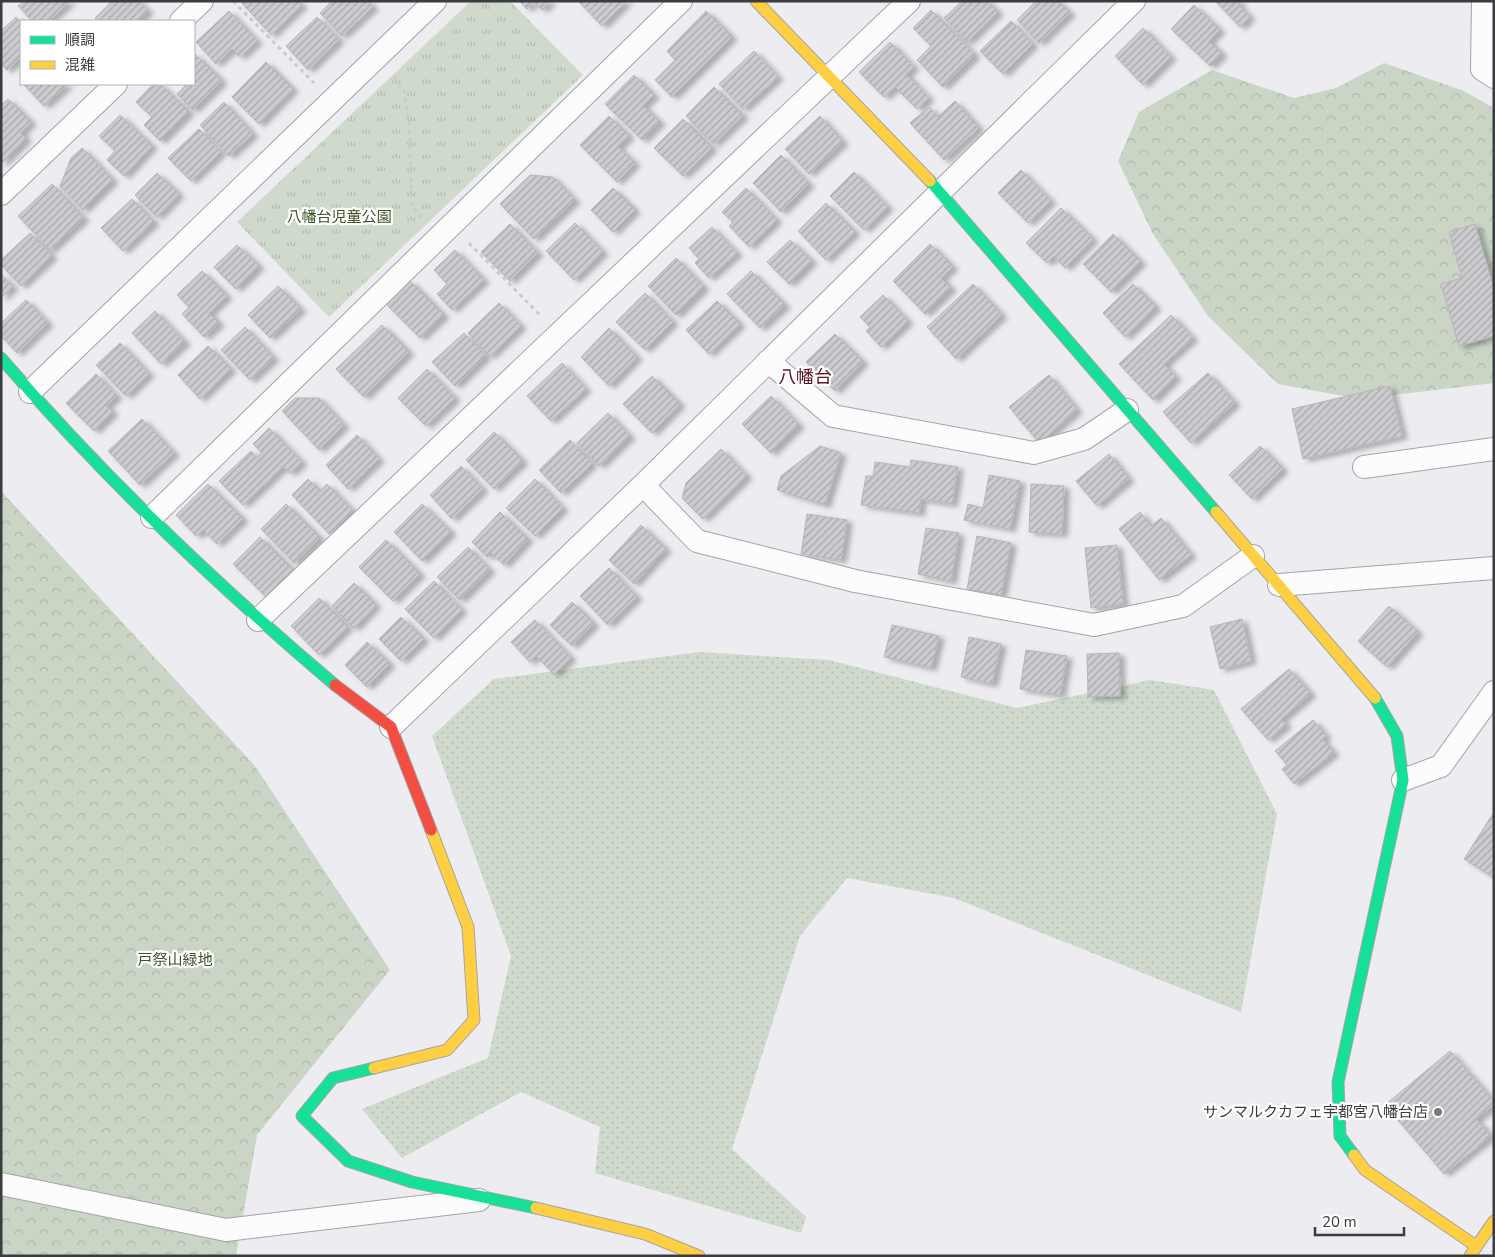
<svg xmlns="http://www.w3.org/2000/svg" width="1495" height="1257" viewBox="0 0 1495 1257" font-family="'Nunito Sans','Noto Sans JP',sans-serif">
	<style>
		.grass { fill: url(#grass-dots) }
		.forest { fill: url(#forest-crowns) }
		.park { fill: url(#park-tufts) }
		.building { fill: url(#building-hatch); stroke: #b6b6ba; filter: url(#shadow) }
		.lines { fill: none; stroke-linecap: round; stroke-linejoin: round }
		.street-casing { stroke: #a4a4a8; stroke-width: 24 }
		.fast-casing { stroke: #a4a4a8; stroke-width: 13 }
		.slow-casing { stroke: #a4a4a8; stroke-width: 13 }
		.jam-casing { stroke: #a4a4a8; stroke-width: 13 }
		.path { stroke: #cbcbcf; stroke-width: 3; stroke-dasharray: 4 4; stroke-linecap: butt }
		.street { stroke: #fcfcfd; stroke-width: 22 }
		.fast { stroke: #16e098; stroke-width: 11 }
		.slow { stroke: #ffcf43; stroke-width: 11 }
		.jam { stroke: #f24e42; stroke-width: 11 }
		.poi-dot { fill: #79797e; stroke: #fff; stroke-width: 2 }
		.labels { text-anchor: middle; stroke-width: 4.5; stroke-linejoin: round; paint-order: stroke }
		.park-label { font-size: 15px; fill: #395424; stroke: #fff }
		.poi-label { font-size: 15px; fill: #3b3b40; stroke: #fff; text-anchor: end }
		.quarter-label { font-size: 18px; fill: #591423; stroke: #fff }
	</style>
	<defs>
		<pattern id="grass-dots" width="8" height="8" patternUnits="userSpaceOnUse" patternTransform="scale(1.25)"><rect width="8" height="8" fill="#d0dacc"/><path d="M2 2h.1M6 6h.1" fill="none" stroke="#b4bcb0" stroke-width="1.8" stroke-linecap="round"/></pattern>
		<pattern id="forest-crowns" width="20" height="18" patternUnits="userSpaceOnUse" patternTransform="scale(1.25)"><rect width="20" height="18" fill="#cad5c6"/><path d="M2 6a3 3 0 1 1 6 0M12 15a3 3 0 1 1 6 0" fill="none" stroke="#aeb8ab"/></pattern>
		<pattern id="park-tufts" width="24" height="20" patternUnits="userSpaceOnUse" patternTransform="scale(1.25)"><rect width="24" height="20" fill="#d0dacc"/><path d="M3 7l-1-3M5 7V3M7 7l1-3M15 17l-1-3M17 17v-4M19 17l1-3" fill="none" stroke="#b4bcb0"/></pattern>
		<pattern id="building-hatch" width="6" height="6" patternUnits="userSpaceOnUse" patternTransform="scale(1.25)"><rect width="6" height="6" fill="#ccccd0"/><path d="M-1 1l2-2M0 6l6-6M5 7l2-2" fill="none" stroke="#a7a7aa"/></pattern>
		<filter id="shadow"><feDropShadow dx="5.5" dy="3" stdDeviation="2.5" flood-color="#0004"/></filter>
	</defs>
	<rect width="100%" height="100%" fill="#ececf1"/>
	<path class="grass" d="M699 652 829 660 1017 708 1150 680 1214 690 1277 814 1241 1012 954 898 847 878 800 936 732 1149 806 1217 801 1233 595 1173 600 1127 521 1092 402 1158 362 1109 488 1058 511 956 432 736 494 679Z"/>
	<path class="forest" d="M1384 63 1464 91 1494 108V383L1360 399 1278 384 1208 316 1153 234 1118 161 1139 112 1212 70 1294 98 1336 88Z
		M1 491 255 766 390 970 257 1135 236 1256H1Z"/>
	<path class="park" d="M471 1H510L583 75 329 317 237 222Z"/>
	<path class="building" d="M24 1H70L49 21H32L18 6Z
		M112 1H139L148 11 138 21H99L95 18Z
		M240 1H298L302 5 271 35Z
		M332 1H368L373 7 342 36 320 13Z
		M519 1H551L542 10 534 2 527 9Z
		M578 1H627L602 26Z
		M962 1H987L998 12 967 42 944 18Z
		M1036 1H1058L1070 13 1039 43 1017 20Z
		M1215 1H1241L1238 4 1250 17 1240 27Z
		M1194 5 1220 30 1209 41 1222 54 1210 66 1171 29Z
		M931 10 975 55 943 87 917 60 931 46 913 28Z
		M229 11 257 41 240 57 232 49 216 64 196 42Z
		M706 11 732 37 672 97 655 80 675 60 667 51Z
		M16 17 21 23V57L7 70 1 64V31Z
		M317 17 339 40 308 70 286 46Z
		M1011 21 1033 44 1003 74 980 51Z
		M1143 28 1171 57 1143 85 1115 56Z
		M890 42 914 67 906 74 929 98 917 109 895 87 884 97 859 72Z
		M754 51 778 77 743 109 719 84Z
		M194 53 222 81 193 110 177 94 185 86 183 84H194Z
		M266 62 293 89 259 124 232 97Z
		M634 75 654 95 643 106 660 122 642 140 605 104Z
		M23 84H68L44 106Z
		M153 84H160L189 112 160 141 144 125 152 117 136 102Z
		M714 87 743 116 714 144 686 116Z
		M8 99 31 122 21 133 26 139 1 164V105Z
		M955 101 979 128 944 160 910 123 929 107 938 117Z
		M224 102 253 134 229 156 200 125Z
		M120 115 152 146 124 176 107 160 115 151 99 136Z
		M609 116 629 136 618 147 635 163 617 182 580 145Z
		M820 116 843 142 809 174 785 149Z
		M683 119 712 148 683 176 654 148Z
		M199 129 221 152 191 181 168 158Z
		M82 148 113 180 83 210 60 186 71 158Z
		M781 155 809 184 781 212 753 183Z
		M1021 170 1051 201 1028 223 998 193Z
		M854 172 888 207 864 230 830 196Z
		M157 173 179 194 157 217 135 195Z
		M530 175 553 177 575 200 534 239 500 204Z
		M52 184 84 218 50 250 18 216Z
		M613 188 635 210 613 232 591 210Z
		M746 188 777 220 749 247 729 226 733 222 722 212Z
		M132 199 154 222 123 251 101 228Z
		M826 203 855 232 826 260 798 231Z
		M1061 208 1093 239 1065 268 1054 256 1047 263 1026 243Z
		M575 223 603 252 574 280 546 251Z
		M510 224 538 253 510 281 481 252Z
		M1475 224 1494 289V336L1459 346 1441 284 1462 278 1449 232Z
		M712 227 737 253 709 278 695 263 699 259 689 248Z
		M30 233 52 256 21 286 1 265V260Z
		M1113 234 1141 262 1111 292 1083 264Z
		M790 240 812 261 789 284 767 262Z
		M930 244 953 267 941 278 951 288 925 314 893 281Z
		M237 245 259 266 236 289 214 267Z
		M455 250 484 280 452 310 437 294 447 284 434 270Z
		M676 258 704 287 676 315 648 286Z
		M202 271 227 296 209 313 219 323 204 337 182 314 189 307 177 295Z
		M751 271 785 305 760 328 727 294Z
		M1 274 13 287 1 298Z
		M410 281 444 315 420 338 386 304Z
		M973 284 1002 315 956 359 927 327Z
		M1133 284 1156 307 1125 337 1103 313Z
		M278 286 301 309 270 338 248 315Z
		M645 293 673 322 645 350 616 322Z
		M883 295 908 321 881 347 866 331 870 327 860 317Z
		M26 300 48 323 17 353 1 336V323Z
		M717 301 740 324 709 354 686 330Z
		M499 303 521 326 490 356 468 333Z
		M155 311 185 342 161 364 132 333Z
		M1171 315 1193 338 1164 364 1176 377 1153 400 1119 364Z
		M382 325 409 352 364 397 336 369Z
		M245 327 274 358 250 380 221 350Z
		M609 328 637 357 609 386 581 357Z
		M464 333 486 356 455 386 432 362Z
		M835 334 863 362 835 391 806 362Z
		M120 343 149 374 126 396 96 365Z
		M208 346 231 369 200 399 178 375Z
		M562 363 586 389 551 421 527 396Z
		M427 369 455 398 426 426 398 398Z
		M1208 373 1235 403 1191 443 1163 412Z
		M96 374 117 396 106 406 113 412 94 431 66 403Z
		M1049 375 1077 410 1039 443 1009 407Z
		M652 376 680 404 652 433 623 404Z
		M1390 386 1402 436 1303 459 1292 409Z
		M771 396 799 425 771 453 742 424Z
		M295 398H319L344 425 319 450 282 411Z
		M608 413 630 436 599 466 577 443Z
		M142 419 174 453 140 485 108 451Z
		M269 428 302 462 290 473 283 467 243 505 219 481 251 451 257 458 262 453 253 444Z
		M494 432 523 461 494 489 466 460Z
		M357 435 379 459 348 489 326 465Z
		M570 440 592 464 561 493 539 470Z
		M820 446 841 453 825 505 777 490 781 476Z
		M1260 446 1283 469 1252 499 1229 475Z
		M721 449 747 476 703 519 682 498 686 483Z
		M1109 454 1129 479 1097 506 1076 481Z
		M911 460 958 467 952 504 921 499 919 513 861 505 866 476H873L875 462 910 467Z
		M461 466 483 489 452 519 430 495Z
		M989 475 1020 481 1010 529 964 520 968 504 983 508Z
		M308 479 320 491 327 484 353 511 329 534 292 495Z
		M535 479 563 508 535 536 506 508Z
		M208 484 243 519 217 544 203 530 196 536 176 515Z
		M1031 484 1064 486 1062 534 1029 532Z
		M286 504 320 538 294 563 261 529Z
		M422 504 451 532 422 561 394 532Z
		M500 512 528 539 504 565 491 553 487 557 472 542Z
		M1140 512 1151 526 1161 518 1191 555 1159 580 1119 529Z
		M807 514 847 520 841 560 801 554Z
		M641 525 666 549 634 584 609 560Z
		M926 528 959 533 951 581 918 574Z
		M977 536 1011 543 1001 595 967 589Z
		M260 537 294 571 267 598 233 564Z
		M386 540 420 574 393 601 359 567Z
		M1117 545 1123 604 1091 608 1085 548Z
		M468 547 490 570 460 600 437 577Z
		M609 568 637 597 608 625 580 596Z
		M434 581 462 610 434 638 405 609Z
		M354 583 376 605 354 628 332 606Z
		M319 598 348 627 319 655 291 626Z
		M572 602 594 624 572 646 550 625Z
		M1389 606 1418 632 1387 667 1358 641Z
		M401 617 424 639 401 661 379 639Z
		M1242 619 1251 661 1220 669 1210 627Z
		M535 620 571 658 554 674 536 656 530 662 511 642Z
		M892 625 939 636 931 668 884 657Z
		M969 637 1001 644 992 684 961 677Z
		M367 642 390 664 367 687 345 665Z
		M1026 650 1067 656 1060 695 1020 689Z
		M1119 653 1120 696 1088 697 1087 654Z
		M1289 669 1311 694 1281 719 1286 725 1268 740 1241 709Z
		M1313 720 1326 736 1322 739 1334 753 1294 784 1282 769 1287 765 1275 751Z
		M1494 812V878L1464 859Z
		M1450 1051 1494 1102V1105L1476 1119 1491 1136 1444 1174 1385 1105Z"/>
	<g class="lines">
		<g class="street-casing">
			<path id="street" d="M1483 1 1482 69 1494 77
				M181 21 202 1
				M1 194 116 84
				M768 361 833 416 1034 453 1084 439 1127 410
				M30 392 435 1
				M1364 467 1494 449
				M643 485 697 541 855 581 1094 625 1183 606 1253 556
				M152 517 681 1
				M1279 585 1494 568
				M258 620 909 1
				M391 727 643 485 1134 1
				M1403 780 1441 766 1494 692
				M1 1184 226 1230 479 1200"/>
		</g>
		<g class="fast-casing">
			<path id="fast" d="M930 181 1216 512
				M1 358C102 476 217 585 335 685
				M374 1068 333 1078 302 1116 348 1161 412 1182 536 1208
				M1354 1155 1340 1136 1338 1082 1403 780 1397 736 1375 698"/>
		</g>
		<g class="slow-casing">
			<path id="slow" d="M756 1 930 181
				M1216 512 1375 698
				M374 1068 447 1050 474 1020 468 927 431 830
				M1354 1155 1365 1170 1476 1246
				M536 1208 645 1234 699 1256
				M1470 1256 1494 1221"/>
		</g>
		<g class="jam-casing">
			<path id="jam" d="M335 685 391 727 431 830"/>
		</g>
		<path class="path" d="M233 1 314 83
			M394 77 404 91 409 124 412 206 422 218
			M469 243 540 315"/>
		<use href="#street" class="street"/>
		<use href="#fast" class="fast"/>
		<use href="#slow" class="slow"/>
		<use href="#jam" class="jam"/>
	</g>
	<circle class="poi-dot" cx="1438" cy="1112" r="5"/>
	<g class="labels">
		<g class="park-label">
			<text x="339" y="222">八幡台児童公園</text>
			<text x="175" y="965">戸祭山緑地</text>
		</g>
		<g class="poi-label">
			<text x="1428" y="1117">サンマルクカフェ宇都宮八幡台店</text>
		</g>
		<g class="quarter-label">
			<text x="805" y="383">八幡台</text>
		</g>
	</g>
	<rect width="1495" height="1257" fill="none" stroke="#3b3b40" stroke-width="5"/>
	<rect x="20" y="20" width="175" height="65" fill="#ffffff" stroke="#b1b1b3"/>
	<rect x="30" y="36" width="25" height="8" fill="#16e098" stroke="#b1b1b3"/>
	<text x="65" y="45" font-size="15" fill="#3b3b40">順調</text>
	<rect x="30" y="61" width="25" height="8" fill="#ffcf43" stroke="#b1b1b3"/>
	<text x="65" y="70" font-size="15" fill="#3b3b40">混雑</text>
	<path d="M1315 1227v8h89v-8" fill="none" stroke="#3b3b40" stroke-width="2.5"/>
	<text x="1322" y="1227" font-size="15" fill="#3b3b40" stroke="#ffffff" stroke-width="4" paint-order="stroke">20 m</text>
</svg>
